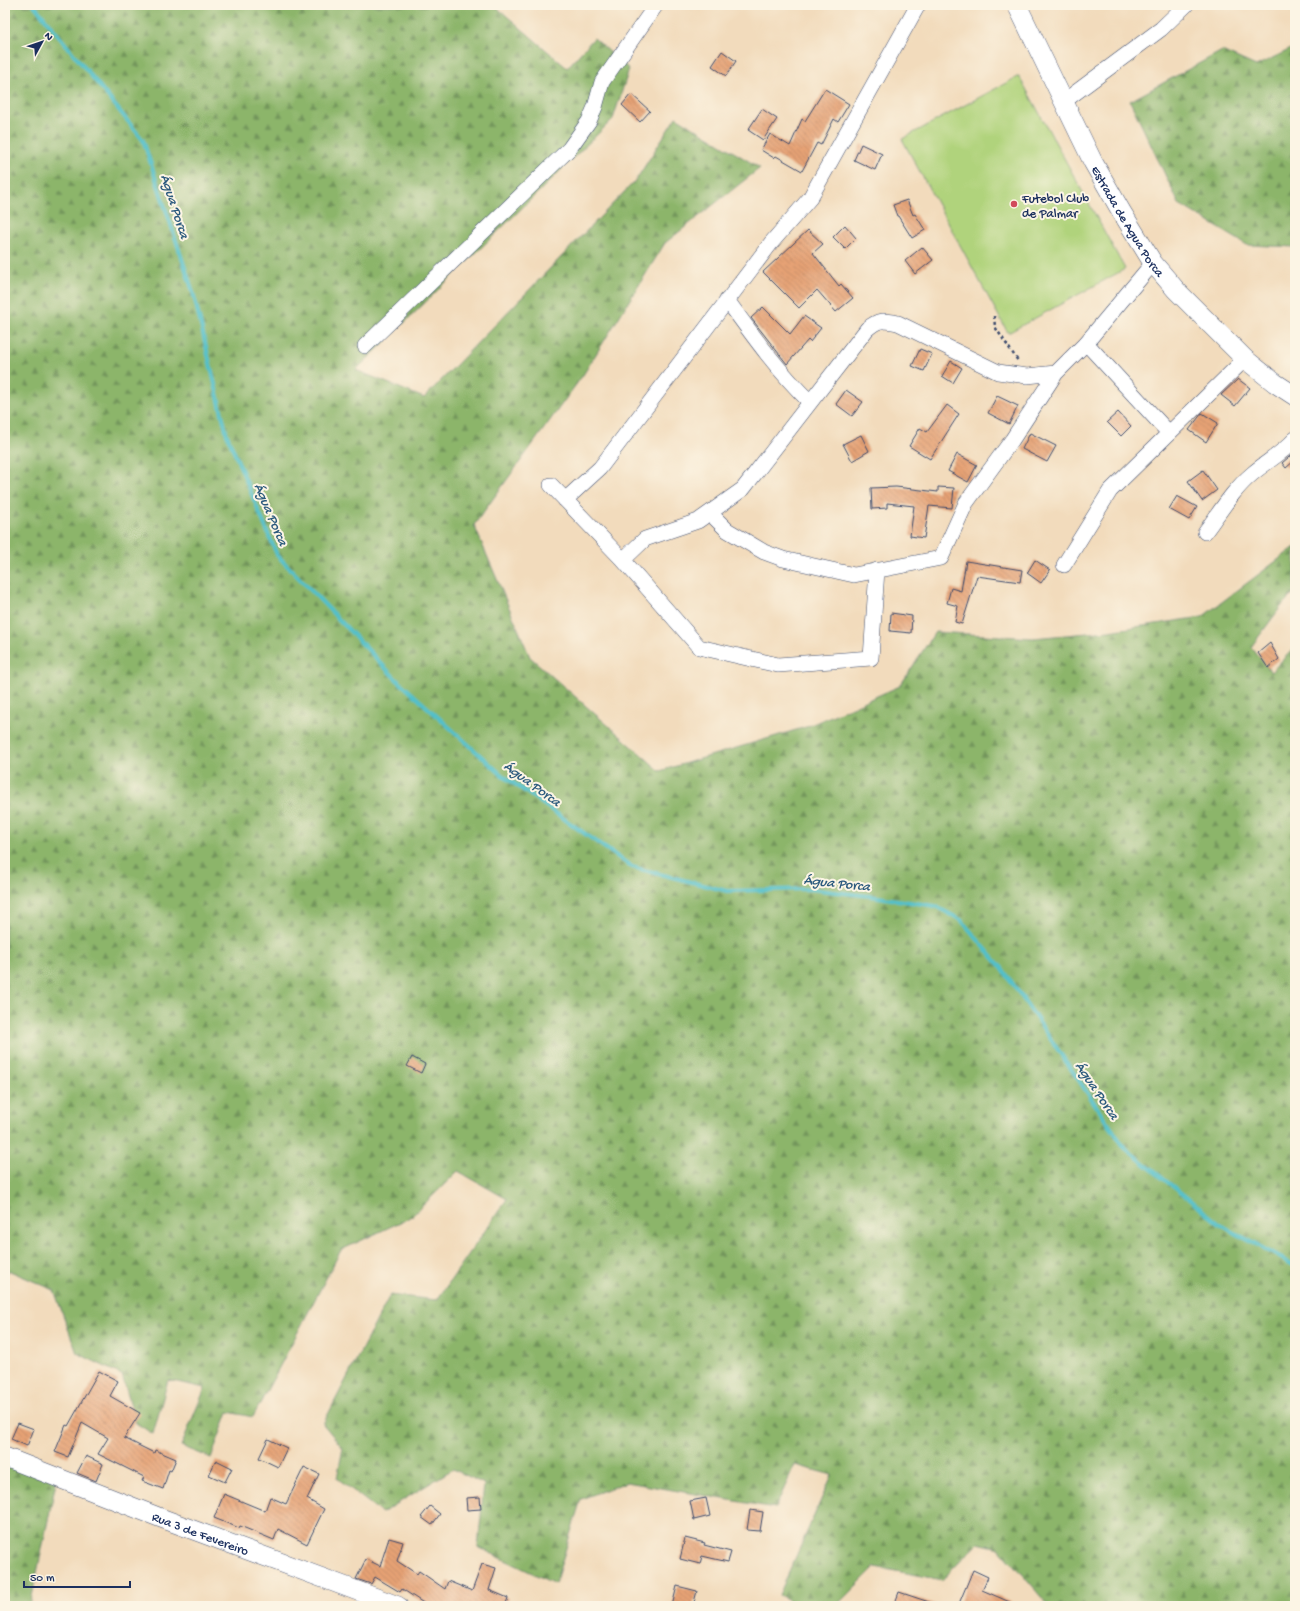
<svg xmlns="http://www.w3.org/2000/svg" width="1300" height="1611" viewBox="0 0 1300 1611" font-family="'Gochi Hand',sans-serif">
	<style>
		.forest { fill: url(#forest-firs); stroke: #547264 }
		.park { fill: #b0d37b; stroke: #66816c }
		.lines { fill: none; stroke-linecap: round; stroke-linejoin: round }
		.stream { stroke: #53c0ca; stroke-width: 4 }
		.building { fill: url(#building-back-hatch) }
		.minor-casing { stroke: #3b496c; stroke-width: 16 }
		.major-casing { stroke: #3b496c; stroke-width: 20 }
		.path { stroke: #3b496c; stroke-width: 2.5; stroke-dasharray: 3 3; stroke-linecap: butt }
		.minor { stroke: #fff; stroke-width: 15 }
		.major { stroke: #fff; stroke-width: 19 }
		.poi-dot { fill: #d1495b; stroke: #fcf5e5; stroke-width: 1.5 }
		.labels { text-anchor: middle; stroke-width: 4; stroke-linejoin: round; paint-order: stroke }
		.poi-label { font-size: 13px; fill: #1b2f5e; stroke: #fcf5e5; text-anchor: start }
		.street-label { font-size: 13px; fill: #1b2f5e; stroke: #fcf5e5 }
		.water-label { font-size: 14px; font-style: italic; fill: #2c5a7e; stroke: #fcf5e5 }
	</style>
	<defs>
		<pattern id="forest-firs" width="22" height="20" patternUnits="userSpaceOnUse"><rect width="22" height="20" fill="#8cb56b"/><path d="M5 1l3.5 6h-7zM16 11l3.5 6h-7z" fill="#72945b"/></pattern>
		<pattern id="building-back-hatch" width="6" height="6" patternUnits="userSpaceOnUse"><rect width="6" height="6" fill="#e6a275"/><path d="M-1 5l2 2M0 0l6 6M5-1l2 2" fill="none" stroke="#ba8463"/></pattern>
	</defs>
	<rect width="100%" height="100%" fill="#fcf5e5"/>
	<filter id="ink" filterUnits="userSpaceOnUse"><feTurbulence type="fractalNoise" baseFrequency=".025" numOctaves="2"/><feDisplacementMap in="SourceGraphic" scale="8" xChannelSelector="R" yChannelSelector="G"/><feConvolveMatrix kernelMatrix="1 2 1 2 8 2 1 2 1" color-interpolation-filters="sRGB"/></filter>
	<filter id="wash" filterUnits="userSpaceOnUse"><feTurbulence type="fractalNoise" baseFrequency=".012" numOctaves="4" result="noise"/><feDisplacementMap in="SourceGraphic" scale="16" xChannelSelector="R" yChannelSelector="G"/><feGaussianBlur stdDeviation="0.9" result="paint"/><feColorMatrix in="noise" values="0 0 0 0 0 0 0 0 0 0 0 0 0 0 0 0 0 1.4 0 .05"/><feComposite in="paint" operator="in"/></filter>
	<g filter="url(#wash)">
		<rect width="100%" height="100%" fill="#f2dbbc"/>
		<path class="forest" d="M5 5H494L567 68 594 38 629 69 613 119 356 370 424 398 636 180 676 117 760 168 665 243 583 375 474 525 530 657 660 771 806 727 900 686 935 632 1033 638 1109 631 1202 617 1295 547V592L1283 604 1251 647 1271 672 1295 647V1606H1049L999 1548 978 1543 942 1580 875 1567 836 1606H802L779 1595 832 1475 795 1465 775 1508 627 1482 581 1499 555 1584 478 1547 484 1484 453 1469 382 1513 337 1478 343 1448 323 1424 390 1295 437 1300 507 1199 458 1171 411 1217 341 1250 253 1417 228 1412 211 1458 181 1446 205 1388 168 1380 153 1434 136 1423 122 1375 77 1353 54 1290 10 1271 5 1275Z
			M1295 47V247L1247 245 1179 204 1130 101 1222 51 1256 66Z
			M5 1448 59 1468 30 1606H5Z"/>
		<path class="park" d="M1019 76 1125 269 1008 333 902 139Z"/>
		<g class="lines">
			<path class="stream" d="M34 5 143 140 193 292 227 435 277 555 395 678 502 775 632 867 727 891 810 889 878 897 935 906 961 920 1002 968 1125 1148 1221 1225 1295 1266"/>
		</g>
		<g id="blocks">
			<path class="building" d="M722 51 736 61 726 76 712 66Z
				M825 89 849 104 838 122 834 119 821 145 817 143 802 171 776 156 774 158 761 150 770 134 790 146 802 119 805 121Z
				M631 94 650 111 640 122 622 105Z
				M762 109 777 119 763 140 748 130Z
				M861 144 882 154 875 170 854 160Z
				M907 200 913 215 915 214 925 230 912 238 898 216H897L893 205Z
				M845 225 856 238 845 249 833 237Z
				M808 230 823 244 813 253 839 286 841 284 853 298 836 312 817 290 799 308 763 272Z
				M922 247 933 260 915 274 905 261Z
				M763 307 790 334 804 316 821 328 810 342 808 340 787 364 751 318Z
				M920 349 932 354 924 371 912 366Z
				M951 361 962 368 953 383 942 376Z
				M1238 379 1250 388 1235 406 1221 395Z
				M846 390 863 402 852 416 836 404Z
				M997 396 1018 406 1009 424 988 413Z
				M947 405 959 414 930 459 909 446 920 428 927 432Z
				M1118 412 1131 426 1121 436 1107 422Z
				M1202 413 1218 423 1206 442 1189 430Z
				M1030 433 1056 446 1047 462 1022 449Z
				M861 435 869 451 852 461 843 444Z
				M1295 452V460L1286 468 1282 463Z
				M957 454 977 465 968 482 948 471Z
				M1203 470 1217 490 1202 501 1188 481Z
				M896 487 938 492V487L954 488 952 508 929 506 924 538 910 536 914 506 887 503V508L872 509 871 488Z
				M1177 496 1197 507 1189 520 1169 509Z
				M1035 560 1050 570 1041 583 1027 573Z
				M966 561 1022 570 1020 582 977 576 962 624 955 622 958 606 947 603 951 588 961 591Z
				M891 613 912 616 911 633 890 631Z
				M1270 643 1279 659 1268 668 1258 653Z
				M412 1057 425 1064 421 1073 407 1066Z
				M99 1371 118 1381 110 1396 140 1413 124 1438 154 1453 155 1450 176 1459 171 1471 169 1470 163 1489 142 1481 144 1477 98 1454 108 1438 82 1423 68 1457 55 1452 66 1425 68 1426Z
				M18 1423 34 1429 27 1446 11 1439Z
				M268 1439 287 1448 278 1467 259 1458Z
				M86 1456 103 1464 96 1481 77 1473Z
				M216 1460 232 1468 225 1482 209 1475Z
				M304 1467 319 1474 307 1499 324 1509 307 1544 278 1529 274 1540 240 1526 239 1528 214 1518 224 1494 265 1511 270 1497 286 1504Z
				M480 1497 481 1509 467 1510 466 1498Z
				M706 1498 710 1516 694 1520 690 1501Z
				M430 1506 440 1514 432 1525 421 1517Z
				M750 1510 763 1512 760 1531 747 1530Z
				M389 1538 403 1542 397 1561 417 1574 419 1571 445 1589 448 1581 472 1591 482 1564 496 1568 489 1590 508 1598 505 1606H428L402 1589 400 1592 375 1577 371 1584 356 1579 366 1559 380 1566Z
				M685 1538 705 1543 704 1545 731 1552 728 1562 702 1556 700 1564 680 1559Z
				M973 1570 988 1577 982 1590 1019 1606H958Z
				M677 1586 697 1591 693 1606H672Z
				M899 1592 935 1604V1606H894Z"/>
		</g>
	</g>
	<g filter="url(#ink)">
		<use href="#blocks" fill-opacity="0" stroke="#3b496c" stroke-width="1"/>
		<g class="lines">
			<g class="minor-casing">
				<path id="minor" d="M1063 102 1161 29 1186 5
					M727 300C753 336 778 371 810 402
					M1086 343 1169 433
					M365 346 569 149 589 121 595 107 602 82 656 5
					M551 485 623 560 699 647 778 665 871 658 877 570
					M565 500 600 468 771 243 810 198 918 5
					M710 513 727 530 764 552 783 559 854 575 941 558 966 503 1012 440 1056 373 1086 343 1153 263
					M1205 532C1220 512 1233 490 1252 474 1266 462 1283 453 1295 439
					M623 560 645 539 698 521 743 489 867 329C879 319 883 320 898 323L998 372 1027 376 1056 373
					M1064 565 1110 491 1245 359"/>
			</g>
			<g class="major-casing">
				<g id="major">
					<path id="s1" d="M1017 5 1093 162 1121 211 1153 263 1176 290 1245 359 1275 383 1295 396"/>
					<path id="s2" d="M5 1457 161 1518 398 1606"/>
				</g>
			</g>
			<path class="path" d="M994 316 995 327 1018 361"/>
			<use href="#minor" class="minor"/>
			<use href="#major" class="major"/>
		</g>
	</g>
	<circle class="poi-dot" cx="1014" cy="204" r="4"/>
	<g class="labels">
		<g class="poi-label">
			<text x="1022" y="202">Futebol Club<tspan x="1022" dy="15">de Palmar</tspan></text>
		</g>
		<g class="street-label">
			<text dy="5" stroke="none"><textPath href="#s1" startOffset="243">Estrada de Agua Porca</textPath></text>
			<text dy="5" stroke="none"><textPath href="#s2" startOffset="210">Rua 3 de Fevereiro</textPath></text>
		</g>
		<g class="water-label">
			<text transform="translate(176 206) rotate(72)" y="5">Água Porca</text>
			<text transform="translate(272 514) rotate(67)" y="5">Água Porca</text>
			<text transform="translate(533 783) rotate(36)" y="5">Água Porca</text>
			<text transform="translate(837 882) rotate(6)" y="5">Água Porca</text>
			<text transform="translate(1098 1090) rotate(56)" y="5">Água Porca</text>
		</g>
	</g>
	<rect width="1300" height="1611" fill="none" stroke="#fcf5e5" stroke-width="20"/>
	<g transform="translate(42 42) rotate(50)" stroke="#fcf5e5" stroke-width="3" paint-order="stroke">
	<path d="M0-3L7 15L0 10L-7 15Z" fill="#1b2f5e"/>
	<text y="-6" font-size="11" font-weight="bold" text-anchor="middle" fill="#1b2f5e">N</text>
	</g>
	<path d="M24 1581v6h106v-6" fill="none" stroke="#1b2f5e" stroke-width="2"/>
	<text x="30" y="1581" font-size="12" fill="#1b2f5e" stroke="#fcf5e5" stroke-width="3" paint-order="stroke">50 m</text>
</svg>
